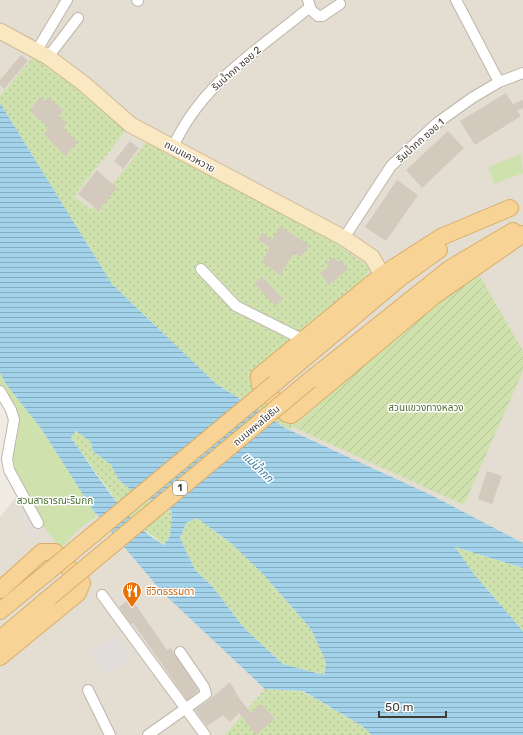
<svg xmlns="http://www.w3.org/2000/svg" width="523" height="735" viewBox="0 0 523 735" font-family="Rubik,'Noto Sans Thai',sans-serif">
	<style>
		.residential { fill: #e4ddd2 }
		.grass { fill: url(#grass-dots) }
		.park { fill: #cfe2ae }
		.garden { fill: url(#garden-furrows) }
		.parking { fill: #e1dedc }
		.water { fill: url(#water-rules); fill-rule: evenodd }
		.building { fill: #d4c9bd }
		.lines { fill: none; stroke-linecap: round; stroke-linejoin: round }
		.street-casing { stroke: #beb5aa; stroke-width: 12 }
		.secondary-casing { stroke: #ceba96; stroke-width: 17 }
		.primary-casing { stroke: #daae68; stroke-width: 18 }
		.street { stroke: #fff; stroke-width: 10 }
		.secondary { stroke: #fae8c3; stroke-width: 15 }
		.primary { stroke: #f7d396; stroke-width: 16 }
		.primary-bridge-casing { stroke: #daae68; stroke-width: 18; stroke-linecap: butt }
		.primary-bridge { stroke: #f7d396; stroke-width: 16 }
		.labels { text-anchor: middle; stroke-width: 3; stroke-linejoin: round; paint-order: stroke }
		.shield { fill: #fff; stroke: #7b7671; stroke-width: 1 }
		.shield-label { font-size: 9px; font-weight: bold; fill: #423b34 }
		.street-label { font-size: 10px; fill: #423b34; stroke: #fff }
		.park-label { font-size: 10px; fill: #4b6f2c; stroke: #fff }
		.food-label { font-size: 10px; fill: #c56008; stroke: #fff; text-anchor: start }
		.water-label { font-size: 11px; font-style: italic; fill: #347a9e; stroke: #fff }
	</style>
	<defs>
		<pattern id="grass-dots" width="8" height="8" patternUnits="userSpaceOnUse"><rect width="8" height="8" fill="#cfe2ae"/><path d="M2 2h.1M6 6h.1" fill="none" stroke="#b3c396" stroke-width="1.8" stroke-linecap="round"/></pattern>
		<pattern id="garden-furrows" width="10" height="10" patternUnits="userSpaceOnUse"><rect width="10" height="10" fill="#cfe2ae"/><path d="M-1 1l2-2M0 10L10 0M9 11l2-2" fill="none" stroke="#b3c396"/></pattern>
		<pattern id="water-rules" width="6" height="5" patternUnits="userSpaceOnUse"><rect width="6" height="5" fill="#a3d3ea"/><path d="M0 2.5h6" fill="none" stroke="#86acbe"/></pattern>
	</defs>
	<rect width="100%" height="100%" fill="#f0ebe3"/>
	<path class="residential" d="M0 0H523V543L431 495 285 428 112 284 0 103Z
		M54 449 118 540 265 689 258 735H0V517Z"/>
	<path class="grass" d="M34 56 71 79 126 130 74 196 91 210 148 141 180 156 331 240 371 268 364 278 253 373 291 419H301L289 430 215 383 112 284 0 103V96Z
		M77 431 91 442 93 451 111 465 119 480 140 497 172 512 170 536 164 545 127 516 71 438Z
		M197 518 232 544 262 573 311 629 326 662 324 675 283 664 245 629 212 586 195 570 180 538 186 523Z
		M454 547 523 568V631L474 574Z
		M265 689 302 691 362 726 372 735H225Z"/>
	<path class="park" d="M521 154 523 173 494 184 488 167Z
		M0 373 40 427 97 516 79 529 61 548 31 512 9 470 19 416 0 385Z"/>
	<path class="garden" d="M478 273 523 351V371L464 505 293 427 437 300Z"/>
	<path class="parking" d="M30 506 45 529 30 537 17 512Z
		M118 636 131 658 113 672 103 675 89 651Z"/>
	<path class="water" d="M0 103 112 284 215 383 285 428 431 495 523 543V568L455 547 474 574 523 631V735H372L362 726 303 691 265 689 163 593 93 510 40 427 6 384 0 373ZM76 431 91 442 93 451 111 465 119 480 140 497 160 504 172 512 170 536 164 545C124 522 98 475 71 438ZM197 518 232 544 262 573 311 629 326 662 324 675 283 664 245 629 212 586 195 570 180 538 186 523Z"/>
	<path class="building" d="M21 55 28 61 4 89 0 85V80Z
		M506 93 513 104 523 100V108L517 111 521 116 475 145 460 121Z
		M40 97 45 101 48 97 64 110 59 116 67 123 63 128 78 142 65 156 44 134 49 128 29 111Z
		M448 131 464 148 422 188 406 170Z
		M130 141 139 148 123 169 114 161Z
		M97 170 117 188 99 211 78 194Z
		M397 180 418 195 386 241 365 227Z
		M280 226 309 245 301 257 294 253 280 275 262 262 270 247 258 240 262 233 272 240Z
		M334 257 338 262 340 259 348 269 329 285 320 273 329 266 326 263Z
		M262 276 283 299 275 306 254 283Z
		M487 471 502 476 492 504 478 499Z
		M131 598 167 650 171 648 198 690V691L187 700 133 623 131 624 119 607Z
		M230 682 239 698 251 713 261 704 275 719 256 735 239 713 230 722 223 715 207 726 195 710 208 701Z"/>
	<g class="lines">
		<g class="street-casing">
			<path id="street" d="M137 0 138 1
				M456 0 499 82
				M309 8 318 16H322L340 4
				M37 50 67 0
				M48 57 78 18
				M173 147C202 83 258 50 310 7L308 0
				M344 238 391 166 437 123 472 98 499 82 523 73
				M201 269 236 306 304 340
				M0 391 11 410 14 420 7 459 9 470 38 523
				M102 595 205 735
				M88 690 110 735
				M148 735 206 694 204 687 180 652"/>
		</g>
		<g class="secondary-casing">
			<path id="secondary" d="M0 31 48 57 83 83 131 125 344 238 372 257 382 275"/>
		</g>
		<g class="primary-casing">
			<path id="primary" d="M510 208 441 237 382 275 259 376 260 385 287 414 291 415 294 413 434 296 523 234
				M310 380 449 269 513 231
				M275 383 400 278 439 250
				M0 590 42 552H55L82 583 78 593 0 657
				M0 611 49 571
				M0 639 50 597"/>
		</g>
		<use href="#street" class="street"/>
		<use href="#secondary" class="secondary"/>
		<use href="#primary" class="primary"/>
		<g class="primary-bridge-casing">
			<path id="primary-bridge" d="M49 571 275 383
				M50 597 310 380"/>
		</g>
		<use href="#primary-bridge" class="primary-bridge"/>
	</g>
	<defs>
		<g id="restaurant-pin" transform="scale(1)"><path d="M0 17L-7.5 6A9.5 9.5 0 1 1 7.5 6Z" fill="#e8710a" stroke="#fff"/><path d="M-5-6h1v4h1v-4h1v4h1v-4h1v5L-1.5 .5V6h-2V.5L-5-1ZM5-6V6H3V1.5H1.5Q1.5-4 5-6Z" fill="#fff"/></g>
	</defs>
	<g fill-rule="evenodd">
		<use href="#restaurant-pin" x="132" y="591"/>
	</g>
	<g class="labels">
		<rect class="shield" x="173" y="481" width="14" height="14" rx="3"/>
		<g class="shield-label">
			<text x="180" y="491">1</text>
		</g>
		<g class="street-label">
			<text transform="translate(236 68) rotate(-41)" y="4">ริมน้ำกก ซอย 2</text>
			<text transform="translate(420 140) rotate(-42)" y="4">ริมน้ำกก ซอย 1</text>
			<text transform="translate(190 156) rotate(28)" y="4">ถนนแควหวาย</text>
			<text transform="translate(256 425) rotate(-40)" y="4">ถนนพหลโยธิน</text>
		</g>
		<g class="park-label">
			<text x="426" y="411">สวนแขวงทางหลวง</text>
			<text x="55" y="504">สวนสาธารณะริมกก</text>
		</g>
		<g class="food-label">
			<text x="146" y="595">ชีวิตธรรมดา</text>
		</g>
		<g class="water-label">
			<text transform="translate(258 467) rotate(44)" y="4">แม่น้ำกก</text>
		</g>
	</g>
	<path d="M379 711v6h67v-6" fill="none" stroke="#423b34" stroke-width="2"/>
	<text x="385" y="711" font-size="12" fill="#423b34" stroke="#ffffff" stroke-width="3" paint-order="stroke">50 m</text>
</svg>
